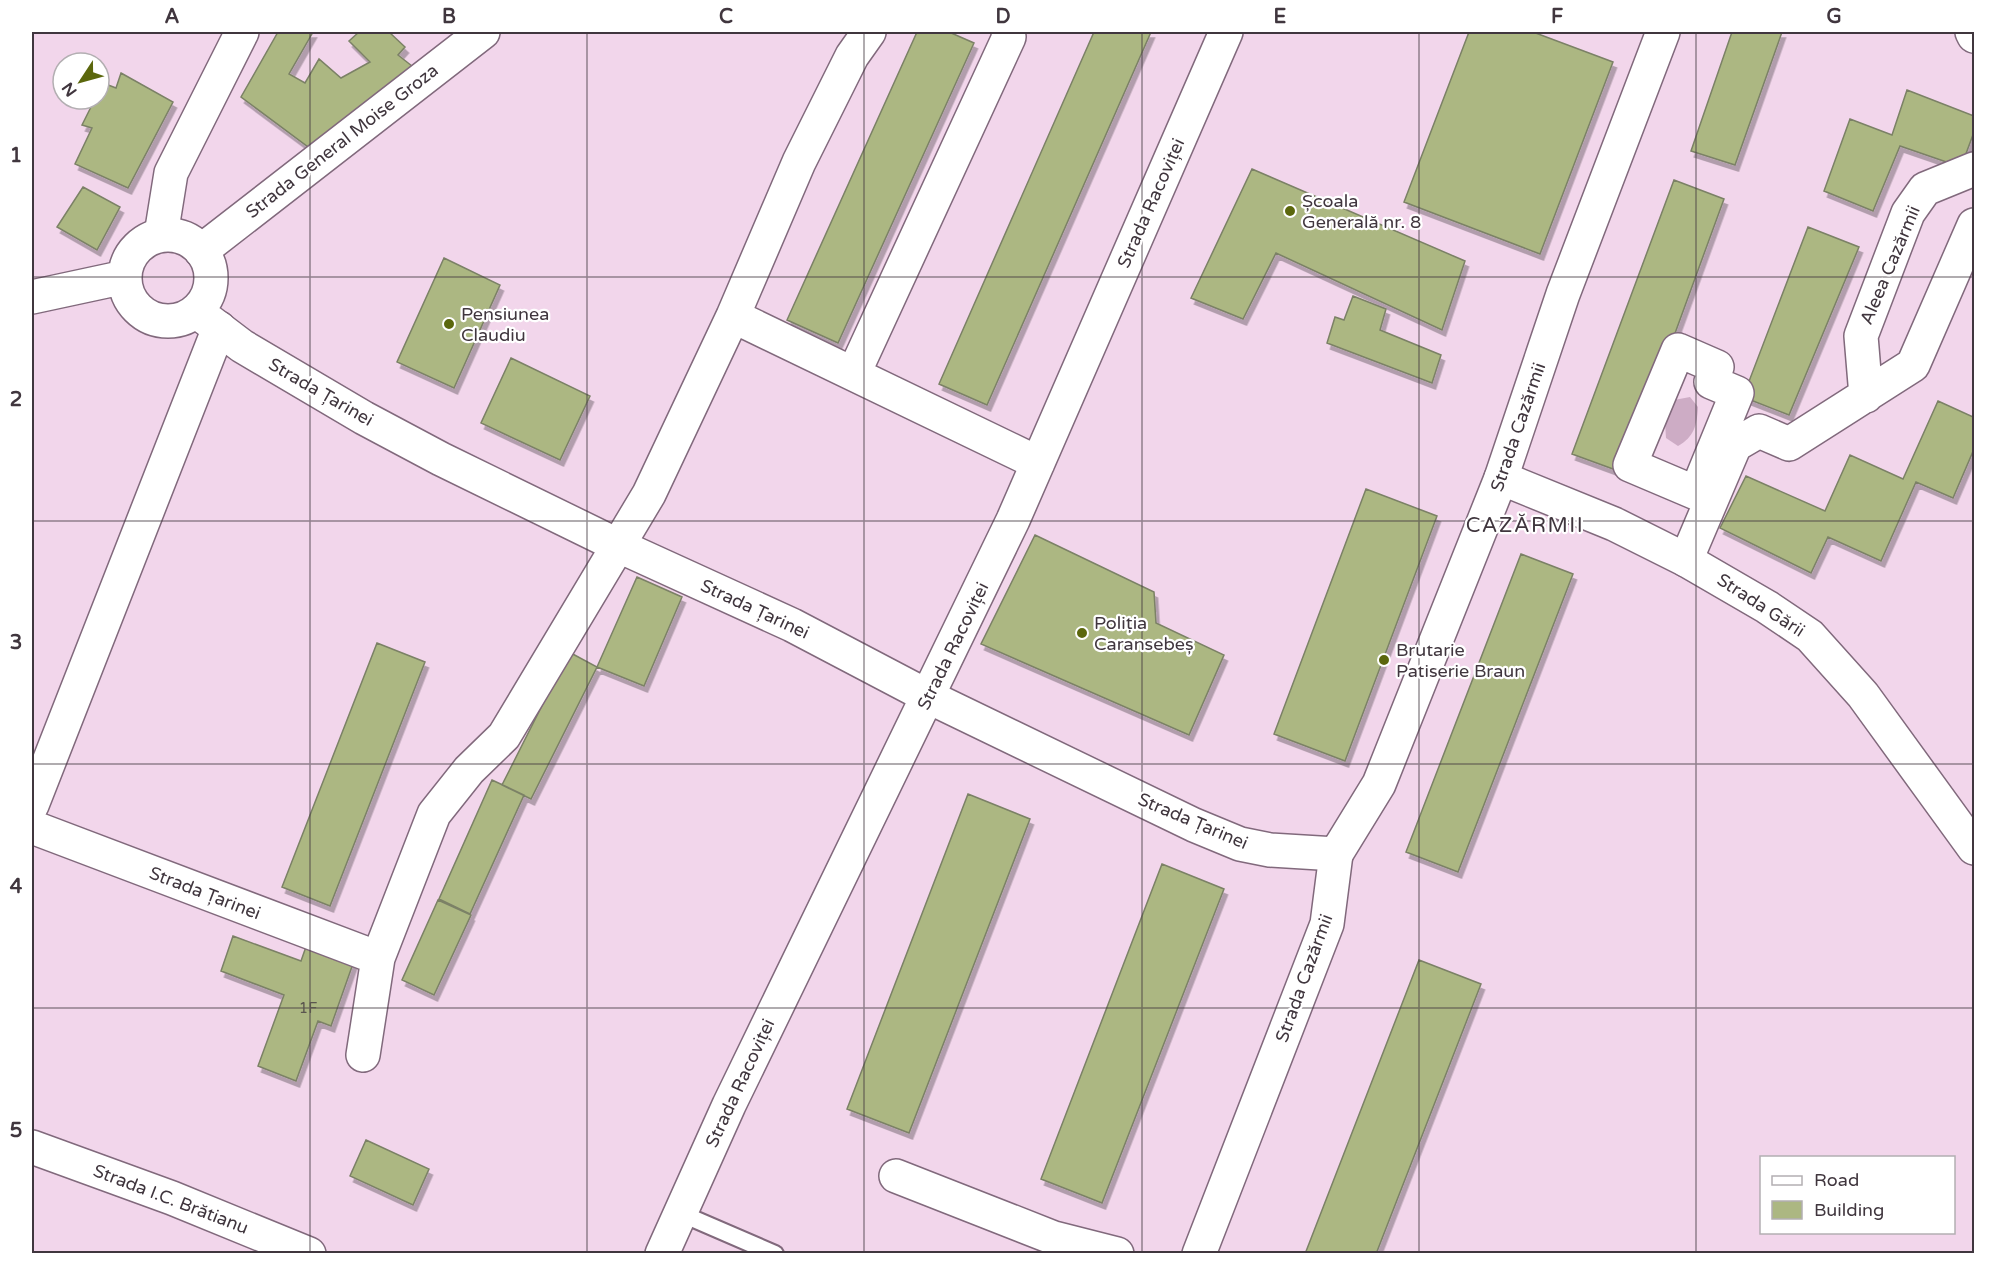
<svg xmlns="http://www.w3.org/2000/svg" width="2006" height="1285" viewBox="0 0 2006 1285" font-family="'Varela Round',sans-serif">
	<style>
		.green { fill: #cdacc5 }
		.building { fill: #acb782; stroke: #7b8166; stroke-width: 1.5; filter: url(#shadow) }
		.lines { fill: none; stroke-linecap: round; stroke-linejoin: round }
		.lane-casing { stroke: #81697c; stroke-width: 20 }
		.street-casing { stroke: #81697c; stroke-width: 36 }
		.secondary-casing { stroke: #81697c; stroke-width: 36 }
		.lane { stroke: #fff; stroke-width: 16 }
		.street { stroke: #fff; stroke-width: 33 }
		.secondary { stroke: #fff; stroke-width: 33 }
		.grid { fill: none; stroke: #40363e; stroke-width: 1.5; stroke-opacity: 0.55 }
		.poi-dot { fill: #5b670d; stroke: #fff; stroke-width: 2 }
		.labels { text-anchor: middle; stroke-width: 4.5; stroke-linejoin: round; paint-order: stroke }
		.number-label { font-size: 15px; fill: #5b564f }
		.street-label { font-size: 18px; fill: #40363e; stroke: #fff }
		.poi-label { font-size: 18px; fill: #40363e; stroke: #fff; text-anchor: start }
		.quarter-label { font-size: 21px; letter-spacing: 1.5px; fill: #40363e; stroke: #fff }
		.neatline { fill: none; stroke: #40363e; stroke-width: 2 }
		.grid-label { font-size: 20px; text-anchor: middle; font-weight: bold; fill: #40363e }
	</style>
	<defs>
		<filter id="shadow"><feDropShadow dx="3.5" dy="6" stdDeviation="0" flood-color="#0004"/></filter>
	</defs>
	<rect width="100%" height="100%" fill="#f2d6eb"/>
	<path class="green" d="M1690 397 1698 407C1697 425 1694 437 1678 446L1666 438 1665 422 1674 400Z"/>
	<path class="building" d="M278 32H313L289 74 305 83 319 59 341 78 370 62 349 41 359 32H389L405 47 398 55 417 70 319 155 241 97Z
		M917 32H949L974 43 838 343 787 320Z
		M1094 32H1151L987 405 939 384Z
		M1469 32H1533L1613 62 1540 254 1404 202Z
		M1732 32H1782L1735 165 1691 151Z
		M121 73 173 102 128 188 75 164 92 128 82 125 95 99H99V91L103 83 116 88Z
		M1907 90 1974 116V132L1961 167 1900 146 1873 211 1824 191 1850 119 1892 135Z
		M1252 169 1465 261 1442 330 1276 253 1243 319 1191 298Z
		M1674 180 1724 199 1624 473 1572 454Z
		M83 187 120 207 97 250 57 227Z
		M1808 227 1859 247 1789 415 1743 397Z
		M444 258 500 285 454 388 397 362Z
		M1353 296 1386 309 1380 330 1441 355 1432 383 1327 343 1335 317 1344 320Z
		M511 358 590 396 560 460 481 423Z
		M1938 401 1973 417 1974 414V449L1953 498 1916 482 1881 561 1828 537 1811 573 1720 528 1746 476 1825 511 1850 455 1903 479Z
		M1366 489 1437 516 1345 761 1274 734Z
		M1035 535 1154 592 1156 623 1224 655 1189 735 981 644Z
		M1521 554 1573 574 1458 872 1406 852Z
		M637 577 682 597 644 686 597 667Z
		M377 643 425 662 330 906 282 887Z
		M569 652 597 667 531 799 502 785Z
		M492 780 524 795 470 914 439 899Z
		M968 794 1030 819 909 1133 847 1109Z
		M1162 864 1224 889 1102 1203 1041 1179Z
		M438 900 471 915 434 995 402 980Z
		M233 936 301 961 308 941 355 958 331 1026 318 1021 296 1081 258 1066 284 995 221 971Z
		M1419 960 1481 984 1376 1254H1305Z
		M366 1140 429 1169 413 1205 350 1176Z"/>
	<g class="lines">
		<g class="lane-casing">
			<path id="lane" d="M680 1213 775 1254"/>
		</g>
		<g class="street-casing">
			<path id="street" d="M1972 32 1974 36
				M161 235 171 173 242 32
				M201 251 483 32
				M733 316 1038 463
				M1678 350 1717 367 1711 382 1737 393 1696 493 1630 465Z
				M854 373 1009 37 1008 32
				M1866 396 1861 336 1908 213 1925 189 1974 169
				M1501 478 1563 294 1663 32
				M1686 560 1735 445 1759 431 1789 444 1913 365 1974 225
				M32 805 219 328
				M32 827 378 958
				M363 1055 378 958 434 814 469 770 504 736 649 494 733 316 799 162 852 56 869 32
				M32 1147 172 1198 309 1254
				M896 1176 1054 1238 1117 1254
				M662 1254 729 1105 1013 520 1226 32
				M1199 1254 1327 924 1336 854"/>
		</g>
		<g class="secondary-casing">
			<path id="secondary" d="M125 278a43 43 0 1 1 86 0a43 43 0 1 1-86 0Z
				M32 297 125 277
				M196 311 242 346 364 418 441 459 619 546 792 625 929 697 1194 825 1240 844 1270 850 1336 854 1379 784 1501 478 1614 524 1686 560 1767 607 1810 636 1863 695 1974 848"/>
		</g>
		<use href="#lane" class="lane"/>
		<use href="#street" class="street"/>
		<use href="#secondary" class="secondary"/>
	</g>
	<path class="grid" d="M310 32V1254M587 32V1254M864 32V1254M1142 32V1254M1419 32V1254M1696 32V1254M32 277H1974M32 521H1974M32 764H1974M32 1008H1974"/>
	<g class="poi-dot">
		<circle cx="1290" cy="211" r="6"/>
		<circle cx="449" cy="324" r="6"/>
		<circle cx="1082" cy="633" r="6"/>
		<circle cx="1384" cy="660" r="6"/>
	</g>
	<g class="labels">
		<g class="number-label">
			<text x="308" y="1013">1F</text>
		</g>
		<g class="street-label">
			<text transform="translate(342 141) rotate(-38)" y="6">Strada General Moise Groza</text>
			<text transform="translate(1151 203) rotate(-66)" y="6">Strada Racoviței</text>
			<text transform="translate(1890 265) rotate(-67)" y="6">Aleea Cazărmii</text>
			<text transform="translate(321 392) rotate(30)" y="6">Strada Țarinei</text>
			<text transform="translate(1518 427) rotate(-71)" y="6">Strada Cazărmii</text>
			<text transform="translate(1761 605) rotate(33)" y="6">Strada Gării</text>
			<text transform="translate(755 609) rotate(25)" y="6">Strada Țarinei</text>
			<text transform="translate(953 646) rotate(-64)" y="6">Strada Racoviței</text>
			<text transform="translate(1193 821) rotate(23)" y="6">Strada Țarinei</text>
			<text transform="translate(205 893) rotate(21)" y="6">Strada Țarinei</text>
			<text transform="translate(1304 978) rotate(-70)" y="6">Strada Cazărmii</text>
			<text transform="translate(740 1083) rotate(-65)" y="6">Strada Racoviței</text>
			<text transform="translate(171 1199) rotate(21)" y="6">Strada I.C. Brătianu</text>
		</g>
		<g class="poi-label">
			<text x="1302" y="207">Școala<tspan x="1302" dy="21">Generală nr. 8</tspan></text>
			<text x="461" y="320">Pensiunea<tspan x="461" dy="21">Claudiu</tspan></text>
			<text x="1094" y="629">Poliția<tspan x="1094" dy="21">Caransebeș</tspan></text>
			<text x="1396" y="656">Brutarie<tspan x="1396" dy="21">Patiserie Braun</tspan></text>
		</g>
		<g class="quarter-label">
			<text x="1525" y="532">CAZĂRMII</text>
		</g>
	</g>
	<rect width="2006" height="1285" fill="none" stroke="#ffffff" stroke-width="66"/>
	<rect x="1760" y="1156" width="195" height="78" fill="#ffffff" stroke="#b3afb2" stroke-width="1.5"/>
	<rect x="1772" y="1176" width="30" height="9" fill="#ffffff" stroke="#b3afb2" stroke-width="1.5"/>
	<text x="1814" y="1186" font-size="18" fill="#40363e">Road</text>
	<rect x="1772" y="1201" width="30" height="18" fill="#acb782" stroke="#b3afb2" stroke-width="1.5"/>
	<text x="1814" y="1216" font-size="18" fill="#40363e">Building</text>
	<g transform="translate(81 81) rotate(234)"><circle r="28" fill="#ffffff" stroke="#b3afb2" stroke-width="1.5"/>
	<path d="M0-4.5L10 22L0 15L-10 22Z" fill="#5b670d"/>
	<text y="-9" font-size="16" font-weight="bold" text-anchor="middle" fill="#40363e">N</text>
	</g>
	<rect x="33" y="33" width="1940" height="1219" class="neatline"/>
	<g class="grid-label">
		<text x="172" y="23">A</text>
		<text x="449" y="23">B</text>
		<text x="726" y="23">C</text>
		<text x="1003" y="23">D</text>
		<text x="1280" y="23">E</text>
		<text x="1557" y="23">F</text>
		<text x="1834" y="23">G</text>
		<text x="16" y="162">1</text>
		<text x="16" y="406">2</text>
		<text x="16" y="649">3</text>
		<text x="16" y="893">4</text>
		<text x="16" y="1137">5</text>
	</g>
</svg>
